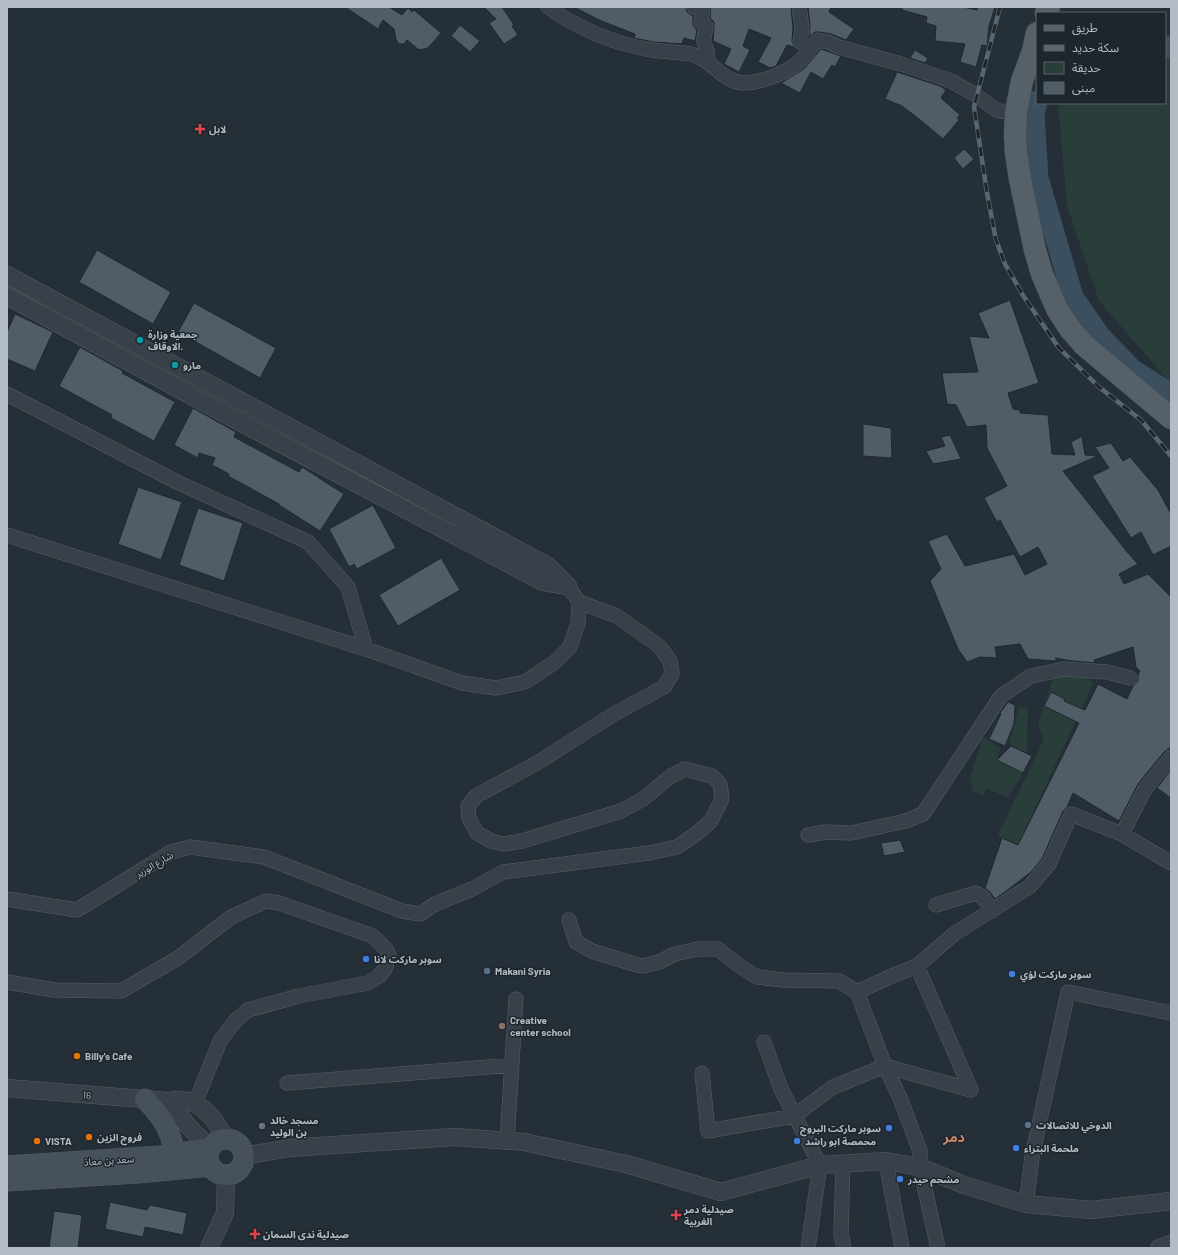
<svg xmlns="http://www.w3.org/2000/svg" width="1178" height="1255" viewBox="0 0 1178 1255" font-family="Barlow,'Noto Sans Arabic',sans-serif">
	<style>
		.green { fill: #293d3b }
		.lines { fill: none; stroke-linecap: round; stroke-linejoin: round }
		.river { stroke: #3c4f5f; stroke-width: 21 }
		.building { fill: #505c66; stroke: #1f282f }
		.minor-casing { stroke: #565f66; stroke-width: 15 }
		.tertiary-casing { stroke: #565f66; stroke-width: 18 }
		.secondary-casing { stroke: #565f66; stroke-width: 21 }
		.primary-casing { stroke: #414a51; stroke-width: 23 }
		.minor { stroke: #384149; stroke-width: 14 }
		.tertiary { stroke: #384149; stroke-width: 17 }
		.secondary { stroke: #46515b; stroke-width: 20 }
		.primary { stroke: #566068; stroke-width: 22 }
		.rail-casing { stroke: #5a666f; stroke-width: 4.5 }
		.rail { stroke: #1d262d; stroke-width: 3; stroke-dasharray: 9; stroke-linecap: butt }
		.health-dot { fill: #e0444e; stroke: #1d262d; stroke-width: 1.5 }
		.culture-dot { fill: #0f9aa8; stroke: #1d262d; stroke-width: 1.5 }
		.shop-dot { fill: #3f7fe0; stroke: #1d262d; stroke-width: 1.5 }
		.service-dot { fill: #5c6f8a; stroke: #1d262d; stroke-width: 1.5 }
		.education-dot { fill: #8d6e63; stroke: #1d262d; stroke-width: 1.5 }
		.food-dot { fill: #e8710a; stroke: #1d262d; stroke-width: 1.5 }
		.worship-dot { fill: #6b7280; stroke: #1d262d; stroke-width: 1.5 }
		.labels { text-anchor: middle; stroke-width: 3; stroke-linejoin: round; paint-order: stroke }
		.poi-label { font-size: 10px; font-weight: bold; fill: #b3bcc4; stroke: #1d262d; text-anchor: start }
		.street-label { font-size: 10px; fill: #b3bcc4; stroke: #1d262d }
		.district-label { font-size: 14px; font-weight: bold; fill: #c7876b; stroke: #1d262d }
	</style>
	<rect width="100%" height="100%" fill="#252f38"/>
	<path class="green" d="M1165 35H1171V384L1099 301 1067 206 1058 103H1165Z
		M1077 675 1094 682 1018 845 1002 838 998 835 1044 739 1038 726 1042 710 1054 676Z
		M1019 707 1028 708 1027 754 1009 743Z
		M983 737 1000 748 997 760 1023 773 1007 798 987 788 983 796 972 791 970 778Z"/>
	<g class="lines">
		<path class="river" d="M1165 47H1171
			M1037 101 1034 115 1038 178 1073 297 1100 336 1132 369 1171 394"/>
	</g>
	<path class="building" d="M345 7H389L402 15 408 8 412 12 414 10 441 33 428 48 419 50 407 40 404 44H399L396 40 394 29 383 20 378 29Z
		M484 7H502L514 25 512 26 518 35 504 44 489 23 496 19Z
		M574 7H686L687 12 693 16V25L697 30 695 41 684 38 682 44 653 42 634 38 635 34 599 20Z
		M711 7H791L793 28 792 41 794 47 787 45 776 66 770 68 758 62 771 38 749 29 743 46 750 50 739 72 724 64 731 49 713 41 714 27V22L710 18Z
		M808 7H831L829 12 854 29 846 40 831 34 820 32H815L809 37 810 27Z
		M902 7H963L977 10 978 7H995L989 26 987 46 982 45 976 67 960 62 965 44 935 41 936 26 926 23 927 17 902 10Z
		M460 25 480 41 470 52 451 36Z
		M821 49 841 56 835 67 832 65 823 79 811 72 800 93 781 83 804 69Z
		M915 50 928 58 925 63 910 58Z
		M897 72 940 86 946 90 941 98 960 115 957 118 959 120 943 139 924 123 902 106 885 99Z
		M964 149 974 159 963 169 954 158Z
		M97 250 171 292 153 324 79 282Z
		M1010 300 1039 383 1008 393 1013 409 1020 410V413L1048 415 1052 454 1075 455 1071 442 1082 436 1085 455 1098 456 1063 471 1128 553 1138 564 1119 574 1124 584 1148 574 1171 597V747L1164 752 1138 784 1119 821 1073 793 1067 807 1063 811 1042 859 1031 872 1009 889 995 899 990 892 985 888 1002 838 1018 845 1079 723 1044 706 1051 692 1065 699 1064 701 1085 710 1098 684 1127 699 1133 686 1138 681V675L1140 671 1136 667 1133 647 1094 660 1095 663 1072 661 1055 658 1057 661 1028 659 1020 644 995 647 997 658 980 657 967 662 958 649 930 581 941 569 928 541 947 534 965 566 1014 554 1025 575 1047 564 1038 547 1020 557 1000 520 997 522 992 513 984 498 1007 486 987 448 986 425 967 427 956 405 947 404 942 373 978 372 969 336 989 338 978 313Z
		M194 303 276 348 260 378 178 332Z
		M15 314 53 332 35 371 7 359V332Z
		M80 347 123 371 122 373 175 402 154 441 111 418 112 415 59 386Z
		M193 408 236 432 234 437 299 472 302 467 344 494 320 531 279 505V504L228 476 229 474 212 465 215 458 199 453 198 458 174 445Z
		M863 424 891 428 892 458 863 456Z
		M950 435 961 459 933 464 926 451 945 446 941 437Z
		M1111 443 1123 461 1130 457 1158 490 1171 514V546L1153 555 1141 532 1131 538 1092 476 1109 468 1095 447Z
		M138 487 182 502 161 560 118 544Z
		M373 505 396 548 357 569 354 564 349 567 329 529Z
		M198 508 243 523 224 581 179 565Z
		M441 558 460 590 398 626 379 595Z
		M1008 702 1015 705 1014 724 1005 746 989 739 1001 714 1000 713Z
		M1011 746 1032 756 1023 773 997 760Z
		M1170 771 1171 772V798L1157 788Z
		M900 840 905 852 884 856 881 843Z
		M110 1202 147 1210 150 1205 187 1213 183 1235 145 1227 143 1237 105 1229Z
		M54 1211 82 1215 78 1248H49Z"/>
	<g class="lines">
		<g class="minor-casing">
			<path id="minor" d="M548 7C579 29 615 44 652 50 665 52 679 52 691 54 712 59 722 82 744 83 761 83 785 73 798 63 805 57 811 47 818 40L828 42 839 47 901 64 951 81 974 94 998 111 1016 112
				M694 7 703 10 701 22 706 26C706 31 703 38 704 42 706 50 710 53 706 60
				M799 7 802 28 800 42 810 48
				M7 394 177 482 308 542 348 587 366 649
				M7 535 366 649 462 683 496 688 525 682 555 662 570 647 578 623 579 602
				M1122 834 1145 789 1171 757
				M808 835 826 832 851 833 906 821 923 814 1001 696 1031 676 1064 669 1107 672 1130 678
				M7 899 77 910 171 852 190 847 264 857 402 911 420 914 435 904 472 889 503 872 649 853 677 847 696 834 711 821 722 799 720 784 712 776 685 769 671 776 643 799 621 811 522 841 504 844 491 841 477 833 469 818 468 806 476 796 537 763 614 714 664 687 672 674 670 661 659 646 617 616 579 602 568 586
				M936 905 976 893 983 897 992 911
				M569 920 576 942 592 951 637 965 643 966 659 962 675 954 698 949H718L738 965 757 977 783 980 839 981 857 992 892 976 917 966 954 934 1029 887 1049 864 1071 814 1122 834 1171 863
				M7 982 54 990 121 991 178 958 231 917 266 901 279 903 373 936 386 949 389 956 385 969 379 976 368 983 299 996 248 1010 236 1020 220 1041 195 1103
				M857 992 885 1066 900 1098 920 1151V1167L938 1248
				M764 1042 781 1089 820 1165 808 1248
				M702 1073 708 1131 794 1116 833 1087 885 1066 971 1090 917 966
				M287 1083 512 1065
				M507 1141 516 999
				M886 1161 902 1248
				M843 1163 841 1234 844 1248
				M1026 1204 1032 1157 1068 992 1171 1013"/>
		</g>
		<g class="tertiary-casing">
			<path id="tertiary" d="M7 275 548 566 568 586
				M7 296 236 420 543 582 568 586
				M7 1088 168 1101C172 1101 176 1099 180 1100 203 1101 216 1121 226 1139
				M168 1101 189 1127 210 1148
				M243 1156 289 1148 455 1137 524 1142 626 1164 721 1192 820 1165 886 1161 920 1167 964 1185 1026 1204 1091 1210 1171 1201
				M209 1248 225 1213 226 1175
				M1159 1248 1171 1244"/>
		</g>
		<g class="secondary-casing">
			<path id="secondary" d="M145 1099C163 1118 170 1128 175 1154
				M208 1157a18 18 0 1 1 36 0a18 18 0 1 1-36 0Z
				M7 1166 161 1156 210 1148
				M7 1181 138 1173 211 1166"/>
		</g>
		<g class="primary-casing">
			<path id="primary" d="M1046 13 1049 7
				M1037 33 1033 51 1022 81 1016 112 1015 136 1016 153 1020 179 1035 250 1042 274 1057 309 1070 329 1084 345 1171 418"/>
		</g>
		<use href="#minor" class="minor"/>
		<use href="#tertiary" class="tertiary"/>
		<use href="#secondary" class="secondary"/>
		<use href="#primary" class="primary"/>
		<g class="rail-casing">
			<path id="rail" d="M1000 7 974 107 987 193 996 240 1005 264 1024 297 1059 348 1099 387 1141 420 1171 456"/>
		</g>
		<use href="#rail" class="rail"/>
	</g>
	<g class="health-dot">
		<path d="M198 123h4v4h4v4h-4v4h-4v-4h-4v-4h4z"/>
		<path d="M674 1209h4v4h4v4h-4v4h-4v-4h-4v-4h4z"/>
		<path d="M253 1228h4v4h4v4h-4v4h-4v-4h-4v-4h4z"/>
	</g>
	<g class="culture-dot">
		<circle cx="140" cy="340" r="4"/>
		<circle cx="175" cy="365" r="4"/>
	</g>
	<g class="shop-dot">
		<circle cx="366" cy="959" r="4"/>
		<circle cx="1012" cy="974" r="4"/>
		<circle cx="889" cy="1128" r="4"/>
		<circle cx="797" cy="1141" r="4"/>
		<circle cx="1016" cy="1148" r="4"/>
		<circle cx="900" cy="1179" r="4"/>
	</g>
	<g class="service-dot">
		<circle cx="487" cy="971" r="4"/>
		<circle cx="1028" cy="1125" r="4"/>
	</g>
	<circle class="education-dot" cx="502" cy="1026" r="4"/>
	<g class="food-dot">
		<circle cx="77" cy="1056" r="4"/>
		<circle cx="89" cy="1137" r="4"/>
		<circle cx="37" cy="1141" r="4"/>
	</g>
	<circle class="worship-dot" cx="262" cy="1126" r="4"/>
	<g class="labels">
		<g class="poi-label">
			<text x="209" y="133">لابل</text>
			<text x="148" y="338">جمعية وزارة<tspan x="148" dy="12">الاوقاف.</tspan></text>
			<text x="183" y="369">مارو</text>
			<text x="374" y="963">سوبر ماركت لانا</text>
			<text x="495" y="975">Makani Syria</text>
			<text x="1020" y="978">سوبر ماركت لؤي</text>
			<text x="510" y="1024">Creative<tspan x="510" dy="12">center school</tspan></text>
			<text x="85" y="1060">Billy's Cafe</text>
			<text x="270" y="1124">مسجد خالد<tspan x="270" dy="12">بن الوليد</tspan></text>
			<text x="1036" y="1129">الدوخي للاتصالات</text>
			<text x="881" y="1132" text-anchor="end">سوبر ماركت البروج</text>
			<text x="97" y="1141">فروج الزين</text>
			<text x="45" y="1145">VISTA</text>
			<text x="805" y="1145">محمصة ابو راشد</text>
			<text x="1024" y="1152">ملحمة البتراء</text>
			<text x="908" y="1183">مشحم حيدر</text>
			<text x="684" y="1213">صيدلية دمر<tspan x="684" dy="12">الغربية</tspan></text>
			<text x="263" y="1238">صيدلية ندى السمان</text>
		</g>
		<g class="street-label">
			<text transform="translate(154 864) rotate(-30)" y="4">شارع الوزير</text>
			<text transform="translate(87 1095) rotate(5)" y="4">16</text>
			<text transform="translate(109 1160) rotate(-4)" y="4">سعد بن معاذ</text>
		</g>
		<g class="district-label">
			<text x="954" y="1142">دمر</text>
		</g>
	</g>
	<rect width="1178" height="1255" fill="none" stroke="#b3bcc4" stroke-width="16"/>
	<rect x="1036" y="12" width="130" height="92" fill="#1d262d" stroke="#596269"/>
	<rect x="1044" y="25" width="20" height="6" fill="#566068" stroke="#596269"/>
	<text x="1072" y="32" font-size="12" fill="#b3bcc4">طريق</text>
	<rect x="1044" y="45" width="20" height="6" fill="#5a666f" stroke="#596269"/>
	<text x="1072" y="52" font-size="12" fill="#b3bcc4">سكة حديد</text>
	<rect x="1044" y="62" width="20" height="12" fill="#293d3b" stroke="#596269"/>
	<text x="1072" y="72" font-size="12" fill="#b3bcc4">حديقة</text>
	<rect x="1044" y="82" width="20" height="12" fill="#505c66" stroke="#596269"/>
	<text x="1072" y="92" font-size="12" fill="#b3bcc4">مبنى</text>
</svg>
